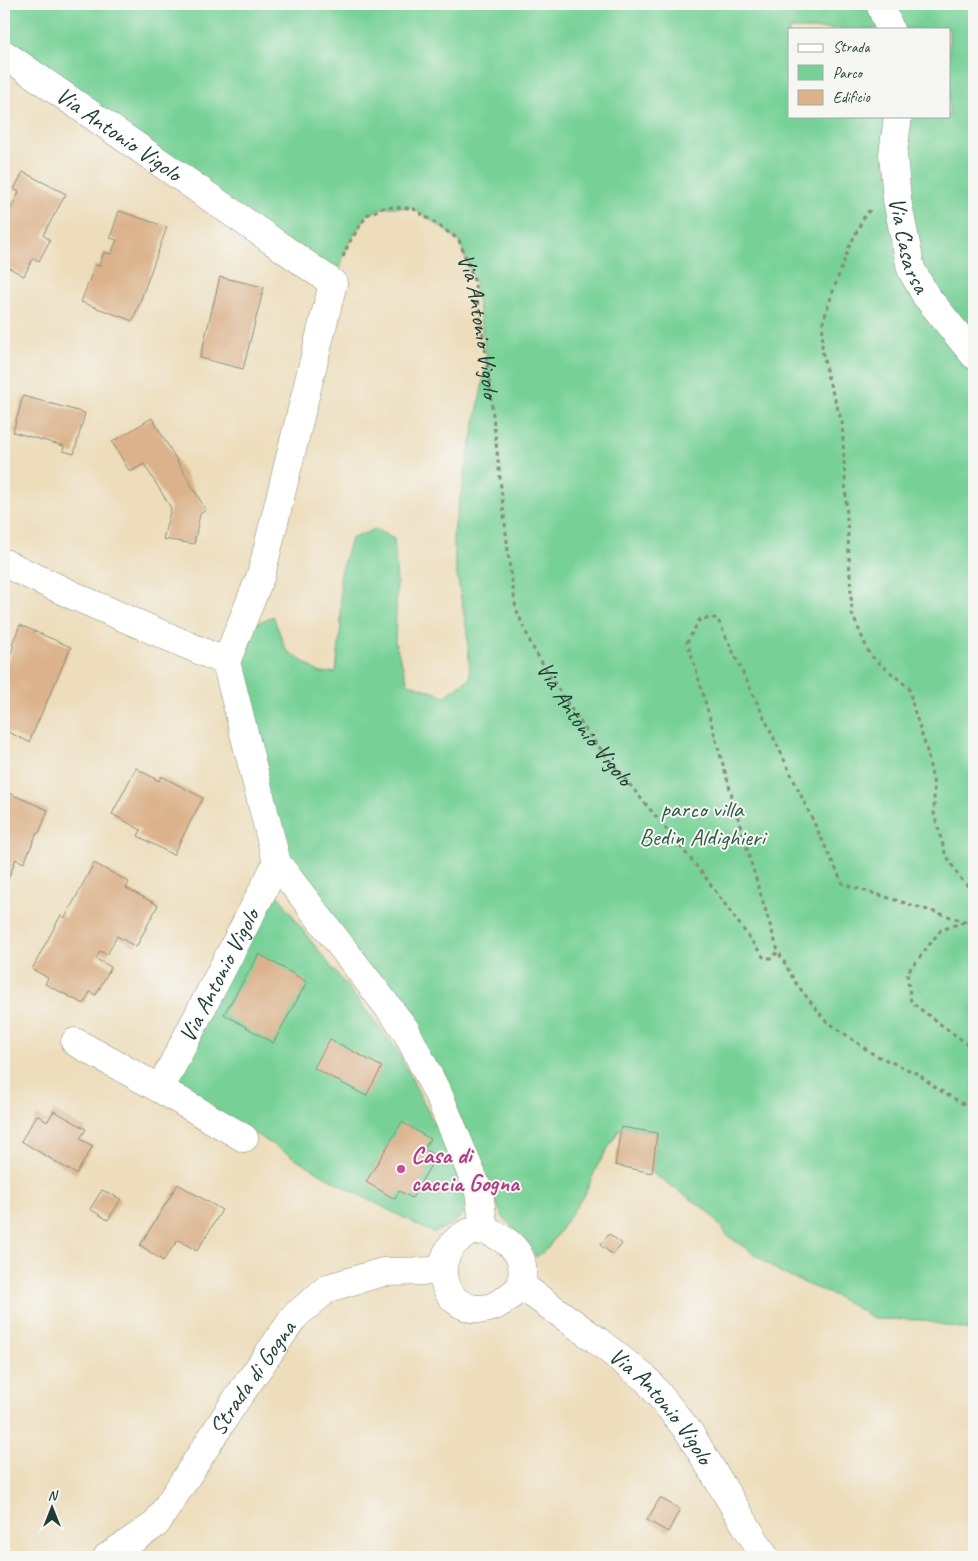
<svg xmlns="http://www.w3.org/2000/svg" width="978" height="1561" viewBox="0 0 978 1561" font-family="Caveat,sans-serif">
	<style>
		.green { fill: #77d197; stroke: #4b8766; fill-rule: evenodd }
		.building { fill: #dbb28b }
		.lines { fill: none; stroke-linecap: round; stroke-linejoin: round }
		.street-casing { stroke: #868d78; stroke-width: 29 }
		.path { stroke: #868d78; stroke-width: 3; stroke-dasharray: 4 4; stroke-linecap: butt }
		.street { stroke: #fff; stroke-width: 28 }
		.hotel-dot { fill: #d1479c; stroke: #f6f6f2; stroke-width: 2 }
		.labels { text-anchor: middle; stroke-width: 4; stroke-linejoin: round; paint-order: stroke }
		.street-label { font-size: 24px; fill: #1f3d34; stroke: #f6f6f2 }
		.park-label { font-size: 24px; fill: #315b48; stroke: #f6f6f2 }
		.hotel-label { font-size: 24px; font-weight: bold; fill: #b23c85; stroke: #f6f6f2; text-anchor: start }
	</style>
	<rect width="100%" height="100%" fill="#f6f6f2"/>
	<filter id="ink" filterUnits="userSpaceOnUse"><feTurbulence type="fractalNoise" baseFrequency=".02" numOctaves="2"/><feDisplacementMap in="SourceGraphic" scale="10" xChannelSelector="R" yChannelSelector="G"/><feConvolveMatrix kernelMatrix="1 2 1 2 8 2 1 2 1" color-interpolation-filters="sRGB"/></filter>
	<filter id="wash" filterUnits="userSpaceOnUse"><feTurbulence type="fractalNoise" baseFrequency=".0096" numOctaves="4" result="noise"/><feDisplacementMap in="SourceGraphic" scale="20" xChannelSelector="R" yChannelSelector="G"/><feGaussianBlur stdDeviation="1.12" result="paint"/><feColorMatrix in="noise" values="0 0 0 0 0 0 0 0 0 0 0 0 0 0 0 0 0 1.4 0 .05"/><feComposite in="paint" operator="in"/></filter>
	<g filter="url(#wash)">
		<rect width="100%" height="100%" fill="#edddbb"/>
		<path class="green" d="M4 4H974V1331L920 1320 875 1319 837 1297 781 1273 728 1236 708 1211 652 1173 657 1133 621 1127 596 1168 586 1192 548 1248 536 1257 525 1240 504 1219 413 1030 266 830 226 662 255 624 273 616 286 650 320 673 336 672 341 626 340 574 351 539 375 529 394 539 397 583 395 642 408 683 445 696 470 678 467 631 456 570 453 535 487 361 474 280 459 241 437 224 412 208 385 207 367 215 349 243 333 283 4 54ZM789 29H949V116H789Z
			M273 888 307 936 396 1048 438 1131 473 1205 454 1223 433 1233 335 1182 165 1080Z"/>
		<g id="blocks">
			<path class="building" d="M23 172 66 194 43 235 50 240 39 261 33 258 24 276 4 265V222L19 192 14 189Z
				M119 211 167 227 133 321 81 302 95 265 99 266 104 252 111 254 117 240 110 238Z
				M220 277 264 287 243 369 200 358Z
				M23 396 85 413 74 454 63 451 64 446 13 432Z
				M152 418 206 510 200 514 194 544 163 539 171 508 144 464 130 472 112 442Z
				M20 625 71 647 29 742 4 730V670L14 646 12 644Z
				M136 768 159 781 161 776 203 798 173 855 138 836 141 830 112 814Z
				M4 791 48 810 39 833H37L24 863 16 859 4 889Z
				M94 863 129 882 126 888 158 905 136 947 117 936 107 955 100 951 96 959 111 967 96 995 90 992 84 1004 45 984 48 978 32 969 61 915 65 918Z
				M259 954 307 982 273 1043 224 1014Z
				M330 1039 382 1067 366 1096 314 1068Z
				M54 1111 86 1129 80 1139 93 1146 76 1174 21 1141 37 1115 47 1122Z
				M402 1122 430 1139 424 1149 436 1156 412 1198 399 1191 395 1199 366 1182Z
				M621 1127 657 1133 652 1173 615 1165Z
				M178 1184 222 1210 197 1251 178 1240 163 1261 140 1245Z
				M102 1190 121 1199 108 1220 90 1209Z
				M609 1234 622 1244 613 1255 600 1245Z
				M660 1498 680 1509 668 1532 647 1520Z"/>
		</g>
	</g>
	<g filter="url(#ink)">
		<use href="#blocks" fill-opacity="0" stroke="#868d78" stroke-width="1"/>
		<g class="lines">
			<g class="street-casing">
				<g id="street">
					<path d="M880 4 890 29"/>
					<path id="s2" d="M4 54 333 283 261 575 226 662 277 863 405 1029 440 1098 479 1192 484 1230"/>
					<path id="s3" d="M898 116 893 154 897 200 911 269 926 296 974 355"/>
					<path d="M4 563 81 599 226 662"/>
					<path d="M75 1042 160 1089 244 1138"/>
					<path id="s4" d="M160 1089 277 863"/>
					<path d="M484 1230C500 1236 519 1246 522 1265 523 1271 522 1279 522 1286 511 1295 498 1308 483 1309 439 1311 428 1254 466 1234 471 1231 479 1231 484 1230Z"/>
					<path id="s5" d="M522 1286 598 1341 647 1380 689 1432 765 1557"/>
					<path id="s6" d="M107 1557 156 1524 236 1400 295 1316 328 1288 383 1272 442 1271"/>
				</g>
			</g>
			<g class="path">
				<path d="M870 210 864 217 849 247 832 294 823 322 822 349 827 375 842 422 852 614 870 655 909 688 914 710 926 747 934 785V813L945 853 959 877 974 892"/>
				<path id="s1" d="M343 257 349 243 367 215 385 207 412 208 437 224 459 240 474 280 487 361 510 569 516 609 532 646 563 697 590 736 703 874 764 958H773L778 951"/>
				<path d="M964 922 941 930 907 973 911 1002 967 1044 974 1055"/>
				<path d="M974 924 843 884 717 618 700 619 687 642 695 666 749 856 778 951 795 982 825 1020 873 1054 918 1074 939 1090 974 1110"/>
			</g>
			<use href="#street" class="street"/>
		</g>
	</g>
	<circle class="hotel-dot" cx="401" cy="1169" r="5"/>
	<g class="labels">
		<g class="street-label">
			<text dy="8" stroke="none"><textPath href="#s2" startOffset="140">Via Antonio Vigolo</textPath></text>
			<text dy="8" stroke="none"><textPath href="#s3" startOffset="131">Via Casarsa</textPath></text>
			<text dy="8" stroke="none"><textPath href="#s1" startOffset="241">Via Antonio Vigolo</textPath></text>
			<text dy="8" stroke="none"><textPath href="#s1" startOffset="661">Via Antonio Vigolo</textPath></text>
			<text dy="8" stroke="none"><textPath href="#s4" startOffset="128">Via Antonio Vigolo</textPath></text>
			<text dy="8" stroke="none"><textPath href="#s6" startOffset="234">Strada di Gogna</textPath></text>
			<text dy="8" stroke="none"><textPath href="#s5" startOffset="185">Via Antonio Vigolo</textPath></text>
		</g>
		<g class="park-label">
			<text x="702" y="817">parco villa<tspan x="702" dy="28">Bedin Aldighieri</tspan></text>
		</g>
		<g class="hotel-label">
			<text x="411" y="1163">Casa di<tspan x="411" dy="28">caccia Gogna</tspan></text>
		</g>
	</g>
	<rect width="978" height="1561" fill="none" stroke="#f6f6f2" stroke-width="20"/>
	<rect x="788" y="28" width="162" height="90" fill="#f6f6f2" stroke="#a0aca6"/>
	<rect x="798" y="44" width="25" height="8" fill="#ffffff" stroke="#a0aca6"/>
	<text x="833" y="52" font-size="15" fill="#1f3d34">Strada</text>
	<rect x="798" y="65" width="25" height="15" fill="#77d197" stroke="#a0aca6"/>
	<text x="833" y="78" font-size="15" fill="#1f3d34">Parco</text>
	<rect x="798" y="90" width="25" height="15" fill="#dbb28b" stroke="#a0aca6"/>
	<text x="833" y="102" font-size="15" fill="#1f3d34">Edificio</text>
	<g transform="translate(52 1508)" stroke="#f6f6f2" stroke-width="4" paint-order="stroke">
	<path d="M0-4L9 19L0 12L-9 19Z" fill="#1f3d34"/>
	<text y="-8" font-size="14" font-weight="bold" text-anchor="middle" fill="#1f3d34">N</text>
	</g>
</svg>
